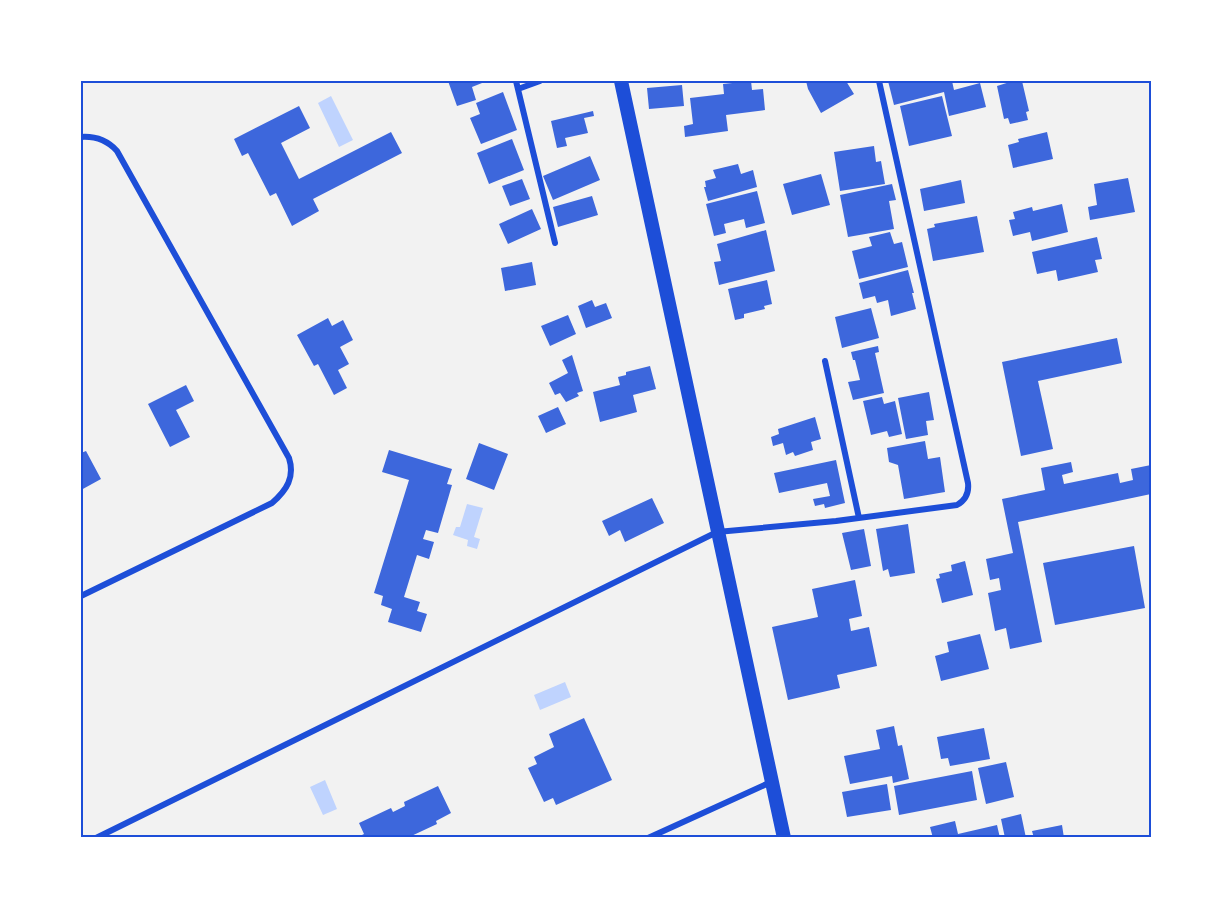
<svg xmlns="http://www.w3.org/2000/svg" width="1232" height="919" viewBox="0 0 1232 919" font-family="Jost,sans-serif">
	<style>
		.water { fill: #bfd3fe }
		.building { fill: #3d67dc }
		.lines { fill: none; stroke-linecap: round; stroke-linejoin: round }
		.minor { stroke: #1d4ed8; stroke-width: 6 }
		.primary { stroke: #1d4ed8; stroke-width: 14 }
		.neatline { fill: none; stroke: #1d4ed8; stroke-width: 2 }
	</style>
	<rect width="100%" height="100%" fill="#f2f2f2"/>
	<path class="water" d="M331 96 353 140 339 147 318 103Z
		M467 504 483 508 474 537 480 539 477 549 467 546 468 540 453 535 456 527H460Z
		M565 682 571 697 540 710 534 695Z
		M325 780 337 809 323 815 310 787Z"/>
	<path class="building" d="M448 81H487L472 87 476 100 457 106Z
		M751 81 752 90 763 89 765 110 726 115 728 131 685 137 684 126 693 124 690 98 724 94 723 84Z
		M806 81H836L837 83 846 81 854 94 821 113 808 89Z
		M888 81H952L954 90 980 83 986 107 949 116 944 92 894 105Z
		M1013 81H1022L1029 111 1026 112 1028 120 1010 124 1008 118 1004 119 997 86Z
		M682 85 684 106 649 109 647 88Z
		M503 92 517 130 481 144 470 118 480 114 476 103Z
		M942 96 952 136 909 146 900 106Z
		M299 106 310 128 281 143 299 179 391 132 402 153 313 199 319 211 292 226 276 193 270 196 248 153 242 156 234 139Z
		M593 111 594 116 584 118 588 133 565 138 567 146 557 148 551 121Z
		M1047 132 1053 159 1013 168 1008 145 1019 142 1018 139Z
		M512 139 524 170 489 184 477 153Z
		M874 146 876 162 881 161 885 184 840 191 834 152Z
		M590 156 600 180 553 200 543 176Z
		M738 164 741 174 753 170 757 187 708 201 704 187H706L705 181 716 178 713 170Z
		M821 174 830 205 792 215 783 184Z
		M1128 178 1135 212 1090 220 1088 207 1097 205 1094 184Z
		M522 179 530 199 510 206 502 186Z
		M961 180 965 203 924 211 920 189Z
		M892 184 896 200 889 201 894 229 848 237 840 195Z
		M757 191 765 223 746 228 744 219 724 224 726 233 714 236 706 204Z
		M592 196 598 215 558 227 553 207Z
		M1062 204 1068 232 1032 241 1030 232 1013 236 1009 220 1015 219 1013 212 1032 207 1033 211Z
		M532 209 541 229 508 244 499 224Z
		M977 216 984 252 933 261 927 229 935 227 934 224Z
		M766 230 775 271 719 285 714 262 721 261 717 244Z
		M890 232 894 244 902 242 908 267 859 279 852 251 872 246 869 237Z
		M1097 237 1102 259 1095 260 1098 272 1058 281 1056 270 1037 274 1032 252Z
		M532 262 536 285 505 291 501 268Z
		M908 270 914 293H912L916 309 891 316 888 300 877 303 875 296 863 299 859 283Z
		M767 280 772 304 764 306 765 309 744 314V318L735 320 728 289Z
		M592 300 595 307 606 303 612 318 586 328 578 306Z
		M871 308 879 338 842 348 835 317Z
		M568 315 576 334 550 346 541 326Z
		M328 318 332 326 343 320 353 340 340 347 349 364 338 370 347 388 334 395 318 364 314 366 297 335Z
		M1117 338 1122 363 1038 381 1053 449 1021 456 1002 362Z
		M878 346 879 352 875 353 884 393 853 400 848 382 860 380 855 360H853L851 352Z
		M572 355 583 391 577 393 579 396 566 402 560 393 555 395 549 383 568 373 562 360Z
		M650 366 656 389 633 395 637 412 600 422 593 392 620 385 618 377 626 375V372Z
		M186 385 194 401 176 410 190 437 170 447 148 404Z
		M929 392 934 420 926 421 928 435 906 439 898 398Z
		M882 397 884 404 895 401 902 434 889 437 887 431 871 435 863 401Z
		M558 407 566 424 546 433 538 416Z
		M815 417 821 439 811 442 813 450 795 456 793 452 786 455 783 443 773 446 771 437 779 434 778 429Z
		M925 441 928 459 940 457 945 492 904 499 898 465 889 462 887 448Z
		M479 443 508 454 494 490 466 479Z
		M389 450 452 469 447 484 452 485 438 533 426 530 423 539 434 542 429 559 417 555 404 597 420 602 417 611 427 614 421 632 388 622 392 609 381 605 383 596 374 593 409 480 382 472Z
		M86 451 101 479 81 490V453Z
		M836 460 845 503 825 508 824 504 815 506 813 499 830 496 827 483 779 493 774 473Z
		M1071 462 1073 472 1062 475 1064 484 1118 473 1120 483 1133 480 1131 469 1151 465V494L1018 522 1042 642 1010 649 1006 628 995 631 988 593 1001 590 999 578 990 580 986 559 1013 553 1002 499 1045 490 1041 468Z
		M652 498 664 523 625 542 620 530 609 536 602 521Z
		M908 524 915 573 890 577 888 569 883 571 876 529Z
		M864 529 871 566 851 570 842 533Z
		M1134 546 1145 608 1055 625 1043 563Z
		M965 561 973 595 942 603 936 579 940 578 939 574 952 571 951 565Z
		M855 580 862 616 849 619 851 631 869 627 877 666 837 675 840 688 788 700 772 627 818 617 812 589Z
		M980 634 989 669 941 681 935 656 949 652 947 642Z
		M584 718 612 780 556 805 553 798 544 802 528 768 537 764 534 757 554 747 549 734Z
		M894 726 898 746 902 745 909 779 893 783 892 776 850 784 844 756 880 749 876 730Z
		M984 728 990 759 950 766 948 758 941 759 937 737Z
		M1006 762 1014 797 986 804 978 768Z
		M972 771 977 800 899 815 894 786Z
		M887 784 891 810 847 817 842 792Z
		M438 786 451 813 436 821 437 824 407 838H361L360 836 364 834 359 823 391 808 393 812 405 806 404 802Z
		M1021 814 1026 838H1005L1001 819Z
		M955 821 958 834 997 825 1000 838H933L930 827Z
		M1062 825 1064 838H1034L1032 831Z"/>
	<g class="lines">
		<path class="minor" d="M516 81 555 243
			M518 89 540 81
			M81 137C96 136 107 140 117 151L289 458C295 477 287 490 272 503L81 596
			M825 361 859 518
			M96 838 717 532 836 521 957 505C966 500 969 492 968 483L879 81
			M648 838 771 782"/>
		<path class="primary" d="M621 81 784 838"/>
	</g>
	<rect width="1232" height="919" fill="none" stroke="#ffffff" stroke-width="165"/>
	<rect x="82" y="82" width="1068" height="754" class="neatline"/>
</svg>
